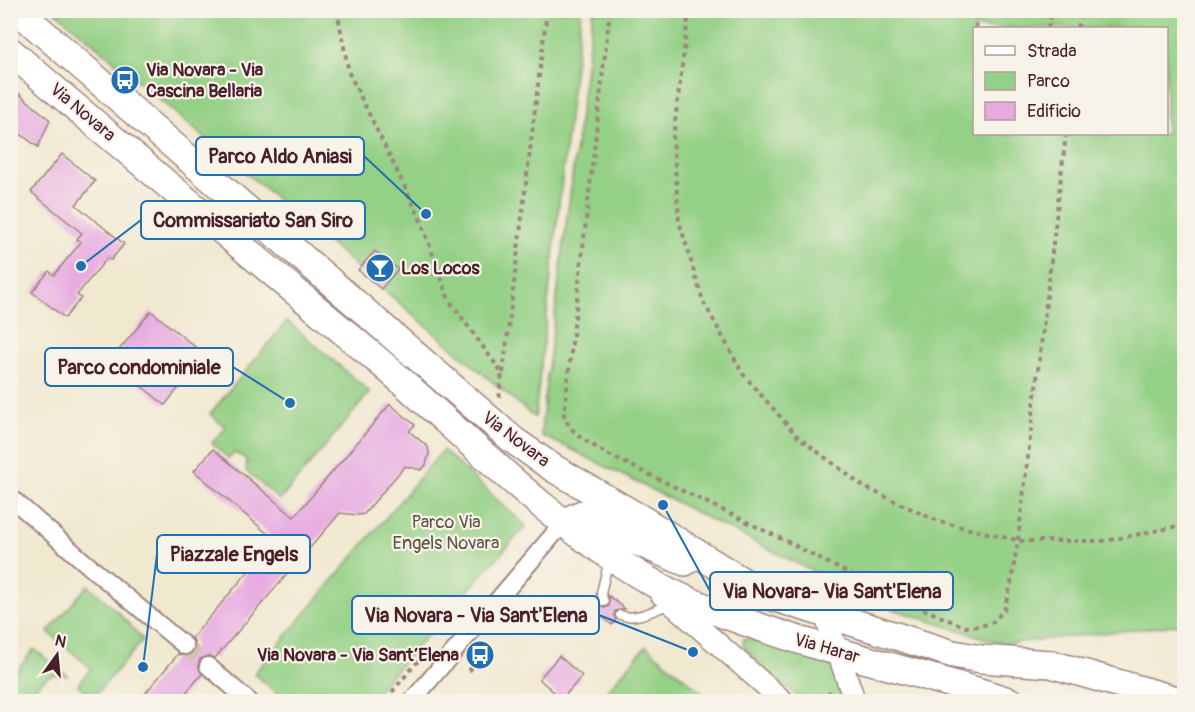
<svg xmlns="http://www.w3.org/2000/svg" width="1195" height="712" viewBox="0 0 1195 712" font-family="Pangolin,sans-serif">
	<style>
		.green { fill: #94d085; stroke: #6f7858; stroke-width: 1.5; fill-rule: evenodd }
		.building { fill: #e7abe1 }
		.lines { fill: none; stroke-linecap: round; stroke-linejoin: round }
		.minor-tunnel { stroke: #d0c0af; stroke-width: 16; stroke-dasharray: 16 8; stroke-linecap: butt }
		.service-casing { stroke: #9e847e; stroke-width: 11 }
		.minor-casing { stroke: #9e847e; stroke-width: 20 }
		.tertiary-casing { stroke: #9e847e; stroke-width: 24 }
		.primary-casing { stroke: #9e847e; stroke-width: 30 }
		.path { stroke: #9e847e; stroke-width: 4; stroke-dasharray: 4.5 4.5; stroke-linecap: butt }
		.service { stroke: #fff; stroke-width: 8 }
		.minor { stroke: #fff; stroke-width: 16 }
		.tertiary { stroke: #fff; stroke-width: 21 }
		.primary { stroke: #fff; stroke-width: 27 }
		.labels { text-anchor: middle; stroke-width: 4.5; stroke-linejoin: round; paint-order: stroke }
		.poi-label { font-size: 18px; font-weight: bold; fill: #4a1f2b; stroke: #f7f3e8; text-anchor: start }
		.street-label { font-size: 18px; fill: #4a1f2b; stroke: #f7f3e8 }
		.park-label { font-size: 18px; fill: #605446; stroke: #f7f3e8 }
		.leader { fill: none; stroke: #1f6fb2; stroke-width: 2 }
		.callout-dot { fill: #1f6fb2; stroke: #f7f3e8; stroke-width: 2 }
		.callout { fill: #f7f3e8; stroke: #1f6fb2; stroke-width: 2 }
		.callout-label { font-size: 20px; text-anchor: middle; font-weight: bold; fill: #4a1f2b }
	</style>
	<rect width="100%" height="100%" fill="#f7f3e8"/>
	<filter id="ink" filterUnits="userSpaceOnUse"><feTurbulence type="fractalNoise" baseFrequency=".0167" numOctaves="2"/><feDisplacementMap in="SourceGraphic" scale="12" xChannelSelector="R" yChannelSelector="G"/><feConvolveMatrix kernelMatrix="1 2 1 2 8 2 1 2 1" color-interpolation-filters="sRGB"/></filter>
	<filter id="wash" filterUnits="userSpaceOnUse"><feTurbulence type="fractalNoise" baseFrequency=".008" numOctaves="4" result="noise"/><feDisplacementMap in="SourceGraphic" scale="24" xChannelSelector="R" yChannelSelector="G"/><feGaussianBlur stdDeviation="1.35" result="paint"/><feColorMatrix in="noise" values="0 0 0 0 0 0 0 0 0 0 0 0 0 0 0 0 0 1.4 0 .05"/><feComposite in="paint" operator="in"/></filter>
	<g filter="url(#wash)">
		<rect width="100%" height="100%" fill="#f1e8d0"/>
		<path class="green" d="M55 11H581L535 417H534Z
			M593 11H1184V624L1003 644 877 604 571 449 542 436 541 433 545 393ZM974 28H1166V134H974Z
			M287 321 370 392 280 500 246 471 247 461 243 457 234 453 228 458 212 443 226 428 210 414Z
			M443 450 526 526 368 701H287L254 674Z
			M88 585 120 614 143 640 93 698 78 685 91 668 48 632Z
			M744 638 767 643 830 662 845 701H803L758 663 743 646Z
			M646 646 712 701H598Z
			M34 649 68 676C42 669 39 689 22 701H11V678Z"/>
		<g id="blocks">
			<path class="building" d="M10 86 50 120 38 147 10 126Z
				M62 154 95 181 76 205 124 244 111 260 107 258 77 295 81 298 65 318 32 292 49 271 54 275 81 242 77 239 82 233 31 192Z
				M375 251 398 269 381 289 358 270Z
				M151 311 205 355 165 405 110 361Z
				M390 404 415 425 409 431 428 447 429 453 426 465 421 470 405 466 364 514 358 515 340 513 215 658 209 656 200 659 198 665 202 674 178 702H138L178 654 188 656 193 652 195 643 192 638 275 540 194 471 213 449 294 517Z
				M609 596 625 609 615 611 614 616 616 620 612 625 596 612 600 607 605 608 609 606Z
				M559 656 582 676 562 699 539 679Z"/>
		</g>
	</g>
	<g filter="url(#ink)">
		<use href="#blocks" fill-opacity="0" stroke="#9e847e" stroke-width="1.5"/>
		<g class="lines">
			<path class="minor-tunnel" d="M185 646 208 666"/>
			<g class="service-casing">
				<path id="service" d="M604 602 601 593 609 560
					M620 615C635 621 656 609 671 604"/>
			</g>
			<g class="minor-casing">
				<path id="minor" d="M10 497 89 566 185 646
					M208 666 250 702
					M411 702 564 522"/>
			</g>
			<g class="tertiary-casing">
				<path id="tertiary" d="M661 594 784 702
					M825 615 855 702"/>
			</g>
			<g class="primary-casing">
				<path id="primary" d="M17 10 513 440 553 468 643 520 763 594 953 654 981 659 1051 664 1183 702
					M10 51C135 159 262 263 388 369 471 441 552 525 648 580 676 597 706 608 737 619 826 652 920 672 1011 702
					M564 522 582 514 633 540 685 562"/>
			</g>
			<path class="path" d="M337 10 349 73 419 216 449 300 502 373 499 400
				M610 10 564 414C569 434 590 443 607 454L788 542 884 592 965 627 981 626 993 622 1004 610 1011 583 1018 540 1066 134
				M689 10 673 138 679 221 703 301 743 374 798 437 864 487 940 522 1021 541H1105L1184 525
				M976 28 978 10
				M1048 28 1052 10
				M1078 28 1081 10
				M503 373 547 10
				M469 671 490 646
				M392 692 427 650
				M822 702 832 689"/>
			<use href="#service" class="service"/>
			<use href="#minor" class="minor"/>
			<use href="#tertiary" class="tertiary"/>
			<use href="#primary" class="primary"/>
		</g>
	</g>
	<defs>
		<g id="bus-disc" transform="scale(1.5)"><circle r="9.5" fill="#1f6fb2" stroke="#f7f3e8"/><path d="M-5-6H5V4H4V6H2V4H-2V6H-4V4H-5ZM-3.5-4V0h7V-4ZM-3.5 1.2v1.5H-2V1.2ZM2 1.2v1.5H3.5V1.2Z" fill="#fff"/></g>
		<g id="bar-disc" transform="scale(1.5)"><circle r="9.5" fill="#1f6fb2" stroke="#f7f3e8"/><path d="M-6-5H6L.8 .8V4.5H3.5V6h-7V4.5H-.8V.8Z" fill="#fff"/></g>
	</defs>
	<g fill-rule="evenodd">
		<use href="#bus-disc" x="125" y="80"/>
		<use href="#bar-disc" x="380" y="268"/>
		<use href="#bus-disc" x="480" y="655"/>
	</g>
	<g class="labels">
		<g class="poi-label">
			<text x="146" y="76">Via Novara - Via<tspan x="146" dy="21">Cascina Bellaria</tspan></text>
			<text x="401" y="274">Los Locos</text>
			<text x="459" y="661" text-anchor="end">Via Novara - Via Sant‘Elena</text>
		</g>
		<g class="street-label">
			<text transform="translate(83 112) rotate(40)" y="6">Via Novara</text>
			<text transform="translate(516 439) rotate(37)" y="6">Via Novara</text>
			<text transform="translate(827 648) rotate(16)" y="6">Via Harar</text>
		</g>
		<g class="park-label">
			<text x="446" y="528">Parco Via<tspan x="446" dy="21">Engels Novara</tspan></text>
		</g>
	</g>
	<path class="leader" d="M426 214L364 156M81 266L141 220M290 403L233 367M143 667L157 554M663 505L710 591M693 652L599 615"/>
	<g class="callout-dot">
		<circle cx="426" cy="214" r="6"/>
		<circle cx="81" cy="266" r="6"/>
		<circle cx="290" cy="403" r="6"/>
		<circle cx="143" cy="667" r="6"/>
		<circle cx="663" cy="505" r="6"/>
		<circle cx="693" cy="652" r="6"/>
	</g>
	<g class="callout">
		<rect x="196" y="137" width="168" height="38" rx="6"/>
		<rect x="141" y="201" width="224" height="38" rx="6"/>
		<rect x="45" y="348" width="188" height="38" rx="6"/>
		<rect x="157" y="535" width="153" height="38" rx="6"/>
		<rect x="710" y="572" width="243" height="38" rx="6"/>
		<rect x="352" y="596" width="247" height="38" rx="6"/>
	</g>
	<g class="callout-label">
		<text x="280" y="163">Parco Aldo Aniasi</text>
		<text x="253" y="227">Commissariato San Siro</text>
		<text x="139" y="374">Parco condominiale</text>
		<text x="234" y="561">Piazzale Engels</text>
		<text x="832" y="598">Via Novara- Via Sant'Elena</text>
		<text x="476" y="622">Via Novara - Via Sant'Elena</text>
	</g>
	<rect width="1195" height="712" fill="none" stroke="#f7f3e8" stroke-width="36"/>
	<rect x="973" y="27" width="195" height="108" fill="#f7f3e8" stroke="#b29e9c" stroke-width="1.5"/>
	<rect x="985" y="46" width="30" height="9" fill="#ffffff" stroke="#b29e9c" stroke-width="1.5"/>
	<text x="1027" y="57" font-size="18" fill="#4a1f2b">Strada</text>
	<rect x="985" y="72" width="30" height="18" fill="#94d085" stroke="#b29e9c" stroke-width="1.5"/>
	<text x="1027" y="87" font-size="18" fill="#4a1f2b">Parco</text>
	<rect x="985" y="102" width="30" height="18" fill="#e7abe1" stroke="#b29e9c" stroke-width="1.5"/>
	<text x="1027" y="117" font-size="18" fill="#4a1f2b">Edificio</text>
	<g transform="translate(57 655) rotate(15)" stroke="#f7f3e8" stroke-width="4.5" paint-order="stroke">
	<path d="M0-4.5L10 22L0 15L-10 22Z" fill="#4a1f2b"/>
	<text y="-9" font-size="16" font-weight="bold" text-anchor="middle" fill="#4a1f2b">N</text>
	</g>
</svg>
